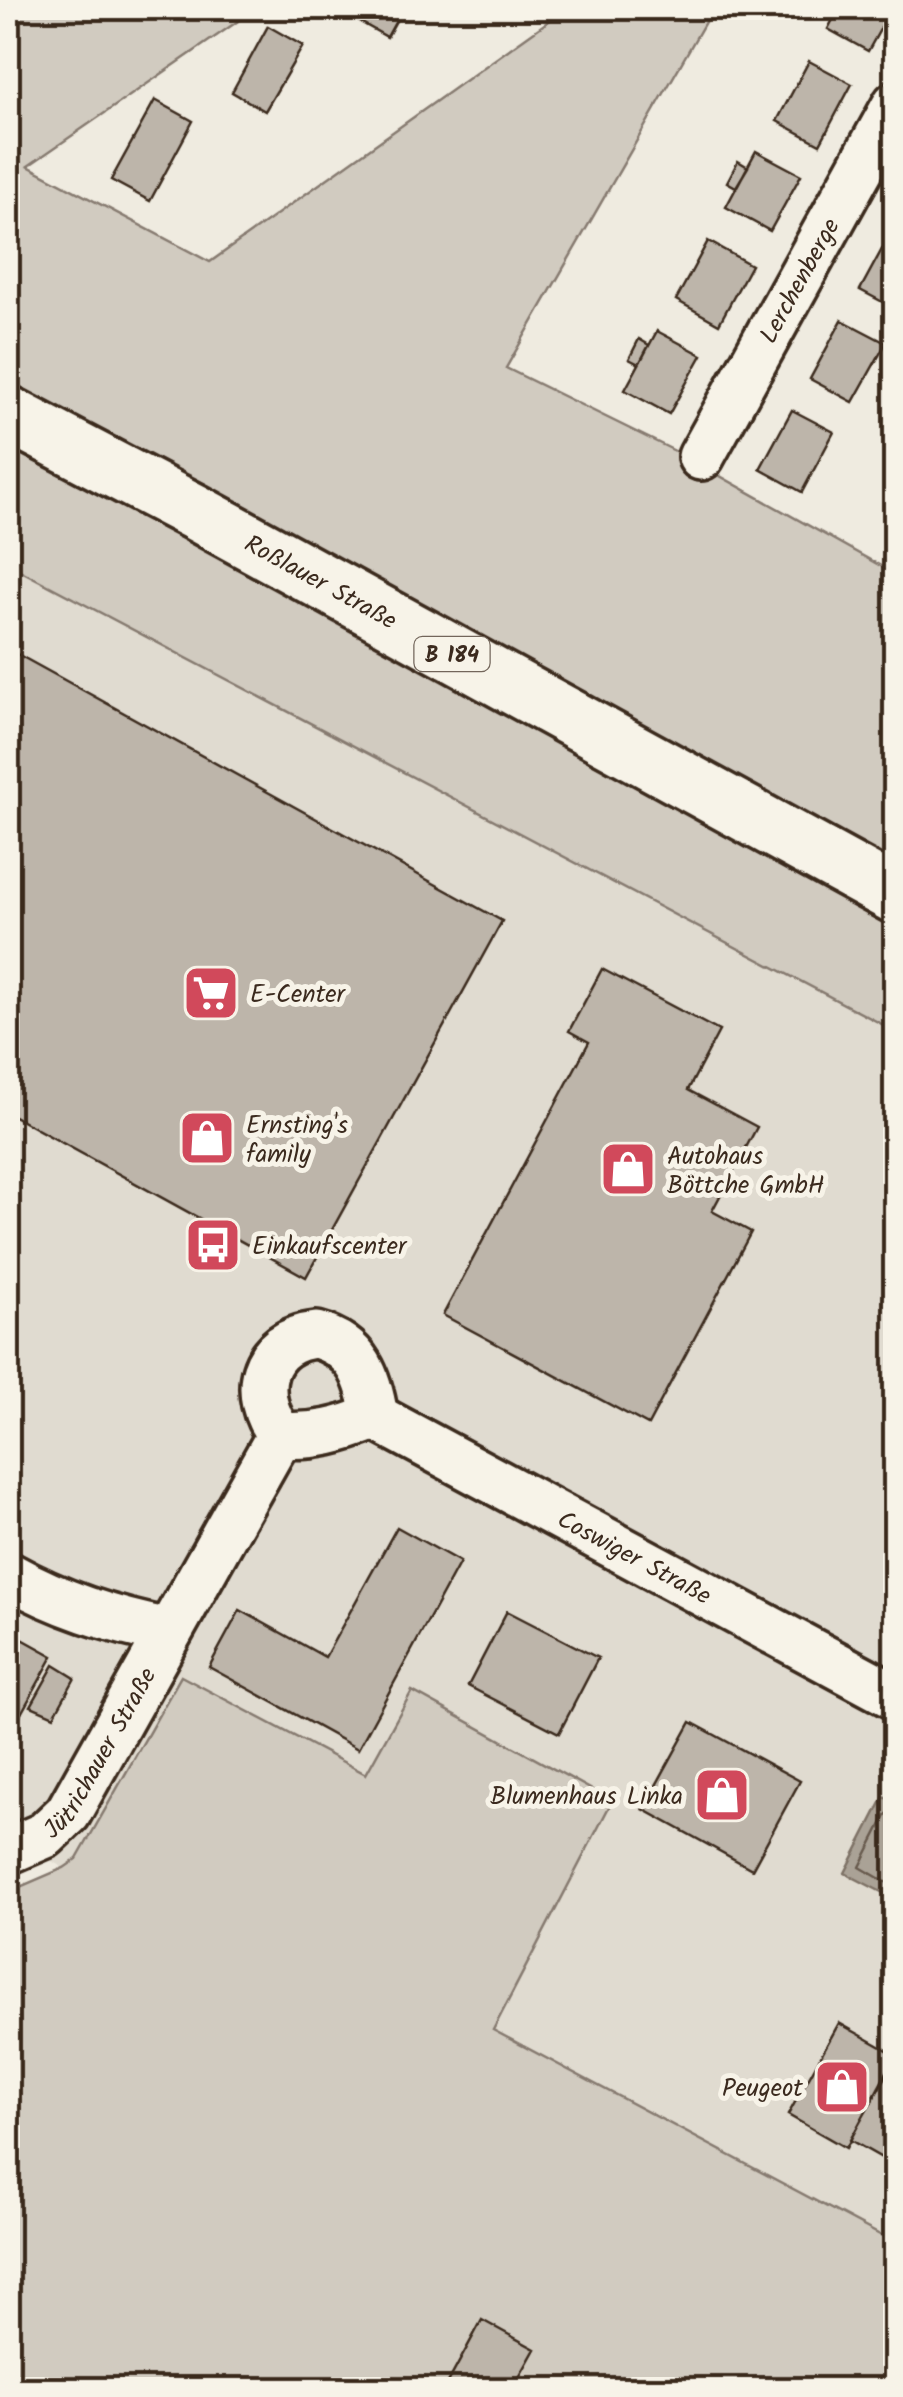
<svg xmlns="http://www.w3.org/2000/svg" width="903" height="2397" viewBox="0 0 903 2397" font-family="Kalam,sans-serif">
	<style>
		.built { fill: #e0dbd0 }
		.green { fill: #d1cbc0; stroke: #867a6f; stroke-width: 2.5 }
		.water { fill: #aaa296; stroke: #7e7266; stroke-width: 2.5 }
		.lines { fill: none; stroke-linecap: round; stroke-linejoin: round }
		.shore { stroke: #675a4e; stroke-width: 2.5 }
		.building { fill: #bdb5aa; stroke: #3b2a1e; stroke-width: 2.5 }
		.minor-casing { stroke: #3b2a1e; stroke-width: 52 }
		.major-casing { stroke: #3b2a1e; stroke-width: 62 }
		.minor { stroke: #f7f3e8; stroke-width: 45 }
		.major { stroke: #f7f3e8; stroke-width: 55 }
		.labels { text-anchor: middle; stroke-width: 10; stroke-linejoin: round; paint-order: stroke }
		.shield { fill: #f7f3e8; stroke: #73665b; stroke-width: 2.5 }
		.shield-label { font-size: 22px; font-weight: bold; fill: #3b2a1e }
		.street-label { font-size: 25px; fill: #3b2a1e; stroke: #f7f3e8 }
		.poi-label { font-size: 25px; fill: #3b2a1e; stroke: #f7f3e8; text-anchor: start }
	</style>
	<rect width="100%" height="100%" fill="#efebe0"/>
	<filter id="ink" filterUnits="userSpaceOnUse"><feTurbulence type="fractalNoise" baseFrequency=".01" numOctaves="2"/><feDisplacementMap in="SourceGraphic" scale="20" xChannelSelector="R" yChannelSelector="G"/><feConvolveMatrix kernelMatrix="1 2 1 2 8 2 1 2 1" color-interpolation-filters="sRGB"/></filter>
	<g filter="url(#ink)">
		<path class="built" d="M8 564 895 1031V2243L493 2030 611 1802 412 1692 366 1774 181 1676 77 1859 64 1868 8 1837Z"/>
		<path class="green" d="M8 8H257L28 166 210 262 567 8H713L506 368 679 453 895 574V1031L8 564Z
			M181 1676 366 1774 412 1691 612 1801 493 2030 895 2243V2389L8 2390V1892L64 1868 77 1859Z"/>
		<path class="water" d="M884 1797 895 1803V1899L845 1873Z"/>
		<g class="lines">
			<path class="shore" d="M896 1811 887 1814 860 1867 896 1888"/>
		</g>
		<path class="building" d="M350 8H403L387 37 346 14Z
			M839 8H892L868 51 828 29Z
			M268 26 303 46 265 111 232 92Z
			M809 61 852 84 820 144 777 121Z
			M155 100 193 121 150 201 111 180Z
			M756 151 801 175 770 231 726 207Z
			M738 161 748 167 736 187 727 182Z
			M893 229 896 231V309L860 290Z
			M708 241 751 265 719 324 676 300Z
			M842 320 886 343 853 402 810 379Z
			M657 331 702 355 669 414 625 390Z
			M639 339 649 345 639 364 629 359Z
			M792 410 834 432 802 492 760 469Z
			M8 649 502 921 306 1277 8 1113Z
			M602 969 719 1031 688 1090 757 1127 712 1211 751 1232 648 1425 443 1315 589 1042 569 1031Z
			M397 1527 460 1562 358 1749 209 1667 240 1610 325 1657Z
			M507 1611 598 1658 559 1733 468 1686Z
			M8 1631 53 1656 8 1737Z
			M54 1665 75 1678 54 1716 31 1706Z
			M691 1722 800 1781 752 1869 643 1809Z
			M839 2023 896 2055 846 2148 788 2115Z
			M896 2059V2166L850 2140Z
			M482 2320 535 2349 512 2390H444Z"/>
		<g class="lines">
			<g class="minor-casing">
				<g id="minor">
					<path id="s1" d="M701 457 896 104"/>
					<path d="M316 1335C358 1346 369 1378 375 1417 343 1430 314 1438 280 1435 249 1394 260 1341 316 1335Z"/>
					<path id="s2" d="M375 1417 896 1697"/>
					<path d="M8 1575C60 1604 110 1620 169 1632"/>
					<path id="s3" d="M8 1851 45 1835 68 1813 280 1435"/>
				</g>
			</g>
			<g class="major-casing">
				<g id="major">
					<path id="s4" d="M8 414 195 512 896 896"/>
				</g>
			</g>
			<use href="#minor" class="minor"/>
			<use href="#major" class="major"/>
		</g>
	</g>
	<defs>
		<g id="supermarket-square" transform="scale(2.875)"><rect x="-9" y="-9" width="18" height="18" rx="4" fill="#d1495b" stroke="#f7f3e8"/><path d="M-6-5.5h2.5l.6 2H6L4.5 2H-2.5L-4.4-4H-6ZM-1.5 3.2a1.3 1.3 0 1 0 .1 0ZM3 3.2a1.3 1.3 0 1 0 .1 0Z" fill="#fff"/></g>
		<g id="shop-square" transform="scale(2.875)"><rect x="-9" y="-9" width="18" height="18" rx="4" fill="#d1495b" stroke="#f7f3e8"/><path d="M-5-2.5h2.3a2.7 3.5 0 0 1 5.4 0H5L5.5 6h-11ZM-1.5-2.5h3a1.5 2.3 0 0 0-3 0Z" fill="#fff"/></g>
		<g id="bus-square" transform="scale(2.875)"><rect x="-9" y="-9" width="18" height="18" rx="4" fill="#d1495b" stroke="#f7f3e8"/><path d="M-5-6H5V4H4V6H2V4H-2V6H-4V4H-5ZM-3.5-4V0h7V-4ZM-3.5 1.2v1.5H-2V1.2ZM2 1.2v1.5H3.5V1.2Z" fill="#fff"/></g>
	</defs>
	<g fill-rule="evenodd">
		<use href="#supermarket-square" x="211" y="993"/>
		<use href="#shop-square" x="207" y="1138"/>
		<use href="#shop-square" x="628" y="1169"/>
		<use href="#bus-square" x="213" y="1245"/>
		<use href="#shop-square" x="722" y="1795"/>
		<use href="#shop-square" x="842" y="2087"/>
	</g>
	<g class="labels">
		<rect class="shield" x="414.5" y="637" width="75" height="34" rx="8"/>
		<g class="shield-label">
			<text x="452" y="662">B 184</text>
		</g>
		<g class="street-label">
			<text dy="9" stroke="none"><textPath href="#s1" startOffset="202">Lerchenberge</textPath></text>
			<text dy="9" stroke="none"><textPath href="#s4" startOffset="355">Roßlauer Straße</textPath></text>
			<text dy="9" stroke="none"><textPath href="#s2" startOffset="295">Coswiger Straße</textPath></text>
			<text dy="9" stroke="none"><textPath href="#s3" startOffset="140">Jütrichauer Straße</textPath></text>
		</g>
		<g class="poi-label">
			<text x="250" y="1002">E-Center</text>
			<text x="246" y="1133">Ernsting's<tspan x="246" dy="29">family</tspan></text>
			<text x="667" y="1164">Autohaus<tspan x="667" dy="29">Böttche GmbH</tspan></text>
			<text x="252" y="1254">Einkaufscenter</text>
			<text x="683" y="1804" text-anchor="end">Blumenhaus Linka</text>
			<text x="803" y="2096" text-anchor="end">Peugeot</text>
		</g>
	</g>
	<rect width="903" height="2397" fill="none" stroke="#f7f3e8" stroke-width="40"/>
	<rect x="20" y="20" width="863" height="2357" fill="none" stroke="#3b2a1e" stroke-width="4" filter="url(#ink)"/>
</svg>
